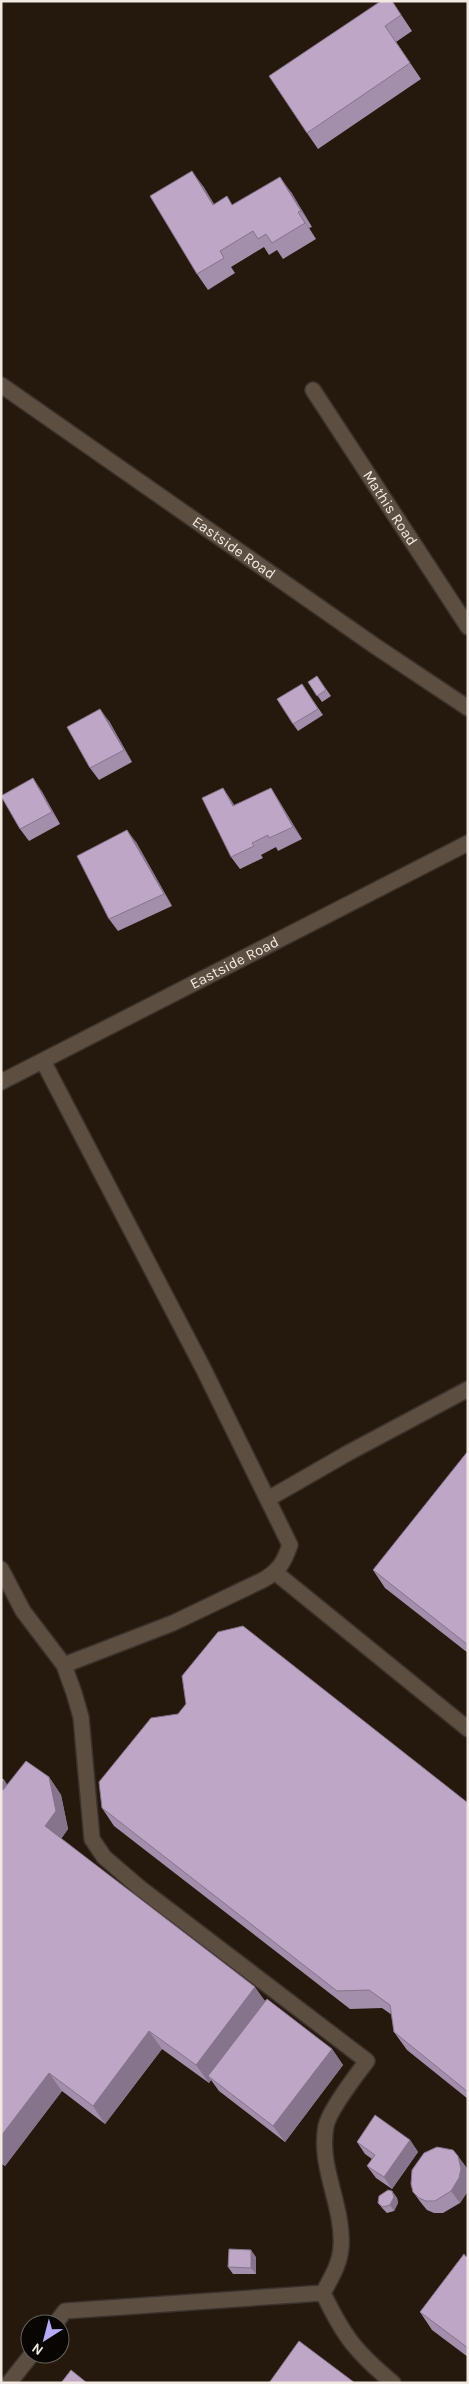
<svg xmlns="http://www.w3.org/2000/svg" width="469" height="2384" viewBox="0 0 469 2384" font-family="Karla,sans-serif">
	<style>
		.lines { fill: none; stroke-linecap: round; stroke-linejoin: round }
		.service-casing { stroke: #3b322d; stroke-width: 18 }
		.minor-casing { stroke: #3b322d; stroke-width: 18 }
		.secondary-casing { stroke: #3b322d; stroke-width: 18 }
		.service { stroke: #5c4f42; stroke-width: 15 }
		.minor { stroke: #5c4f42; stroke-width: 15 }
		.secondary { stroke: #5c4f42; stroke-width: 15 }
		.wall { fill: #a38fab }
		.shaded-wall { fill: #85748b }
		.building { fill: #bea6c7; stroke: #85748b }
		.labels { text-anchor: middle; stroke-width: 5; stroke-linejoin: round; paint-order: stroke }
		.street-label { font-size: 15px; fill: #f2eae2; stroke: #090502 }
	</style>
	<rect width="100%" height="100%" fill="#24190c"/>
	<g class="lines">
		<g class="service-casing">
			<path id="service" d="M43 1061 203 1368 290 1545C284 1562 279 1571 263 1580L173 1623 64 1665
				M268 1499 348 1453 468 1389
				M1 1569 23 1611 64 1665 74 1693 81 1717 92 1839 104 1857 140 1888 367 2061C357 2074 329 2111 326 2126 318 2167 344 2206 341 2247 340 2264 331 2278 323 2293 344 2337 356 2352 393 2383
				M276 1573 468 1729
				M55 2324 65 2311 323 2293
				M9 2383 32 2354"/>
		</g>
		<g class="minor-casing">
			<g id="minor">
				<path id="s1" d="M1 385 375 646 468 708"/>
				<path id="s2" d="M313 390 468 627"/>
			</g>
		</g>
		<g class="secondary-casing">
			<g id="secondary">
				<path id="s3" d="M1 1082 468 843"/>
			</g>
		</g>
		<use href="#service" class="service"/>
		<use href="#minor" class="minor"/>
		<use href="#secondary" class="secondary"/>
	</g>
	<path class="wall" d="M392 1 412 31 396 42 421 79 318 149 307 133Z
		M203 186 214 204 233 205 291 192 312 227 309 228 316 239 283 259 277 250 269 255 264 247 231 267 235 273 208 290 197 274Z
		M317 676 331 696 322 702 308 682Z
		M302 684 323 715 298 731 293 724Z
		M109 721 132 762 99 780 90 768Z
		M223 788 234 805 271 788 279 801 302 839 278 851 276 847 261 855 263 858 240 869 231 857Z
		M41 790 60 824 29 841 20 829Z
		M136 842 172 906 118 931 109 919Z
		M468 1451V1653L385 1588 373 1570Z
		M49 1777 61 1795 68 1829 61 1839 265 2001 332 2049 343 2065 285 2142 219 2091 211 2080 209 2083 162 2049 105 2124 62 2091 5 2166 1 2163V1778L4 1780 7 1785Z
		M468 1803V2099L407 2050 394 2032 392 2015 382 2008 350 2009 114 1826 102 1808Z
		M410 2140 418 2152 392 2189 376 2178 367 2166 372 2159 365 2154 357 2142Z
		M467 2168 468 2172V2191L460 2203 443 2213H434L427 2210 422 2204 413 2192Z
		M392 2191 397 2198 398 2203 394 2211 387 2213 383 2209 378 2203Z
		M468 2255V2357L432 2330 420 2312Z
		M256 2257V2274H233L228 2267Z"/>
	<path class="shaded-wall" d="M192 171 203 186 224 221 213 205Z
		M280 177 291 192 312 227 301 211Z
		M298 212 309 228 316 239 305 223Z
		M100 709 109 721 132 762 124 750Z
		M33 778 41 790 60 824 52 812Z
		M223 788 231 800 242 818 233 806Z
		M271 788 279 801 302 839 293 827Z
		M127 830 136 842 172 906 164 894Z
		M49 1777 61 1795 68 1829 57 1844 45 1826Z
		M4 1780 9 1787 1 1797V1784Z
		M255 1987 268 2005 208 2076 211 2080 209 2083 196 2065Z
		M149 2031 162 2049 105 2124 93 2106Z
		M332 2049 343 2065 285 2142 273 2126Z
		M49 2073 62 2091 5 2166 1 2161V2136Z
		M410 2140 418 2152 392 2189 384 2177Z
		M458 2156 467 2168 468 2172V2191L460 2203 451 2191Z
		M392 2191 397 2198 398 2203 394 2211 390 2205Z
		M251 2250 256 2257V2274L251 2268Z"/>
	<path class="building" d="M381 1H392L401 15 385 26 410 63 307 133 269 76Z
		M192 171 213 205 227 196 232 205 280 177 301 211 298 212 305 223 272 243 266 234 258 239 253 231 220 251 224 258 197 274 150 196Z
		M317 676 326 690 317 696 308 682Z
		M302 684 318 709 293 724 277 699Z
		M100 709 124 750 90 768 67 727Z
		M33 778 52 812 20 829 1 796Z
		M223 788 233 806 271 788 293 827 269 838 268 835 252 843 254 846 231 857 202 798Z
		M127 830 164 894 109 919 77 856Z
		M468 1451V1645L373 1570Z
		M243 1626 468 1803V2092L394 2032 390 2005 369 1990 337 1991 102 1808 99 1782 151 1718 178 1714 186 1704 182 1676 218 1632Z
		M26 1761 49 1777 56 1811 45 1826 255 1987 196 2065 149 2031 93 2106 49 2073 1 2136V1789L3 1790Z
		M1 1778 4 1780 1 1784Z
		M267 1999 332 2049 273 2126 208 2076Z
		M375 2115 410 2140 384 2177 367 2166 375 2155 357 2142Z
		M437 2147 453 2150 458 2156 461 2169 459 2178 451 2191 435 2201H426L419 2198 413 2192 411 2184 412 2170 424 2153Z
		M388 2190 392 2191 394 2197 390 2205 383 2207 378 2203 379 2196Z
		M229 2249 251 2250V2268L228 2267Z
		M464 2254 466 2257 468 2255V2348L420 2312Z
		M299 2341 355 2383H269Z
		M71 2370 87 2383H61Z"/>
	<g class="labels">
		<g class="street-label">
			<text dy="5" stroke="none"><textPath href="#s2" startOffset="141">Mathis Road</textPath></text>
			<text dy="5" stroke="none"><textPath href="#s1" startOffset="284">Eastside Road</textPath></text>
			<text dy="5" stroke="none"><textPath href="#s3" startOffset="262">Eastside Road</textPath></text>
		</g>
	</g>
	<rect width="469" height="2384" fill="none" stroke="#f2eae2" stroke-width="5"/>
	<g transform="translate(45 2339) rotate(216)"><circle r="24" fill="#090502" stroke="#66615c"/>
	<path d="M0-4L9 19L0 12L-9 19Z" fill="#b7abf8"/>
	<text y="-8" font-size="14" font-weight="bold" text-anchor="middle" fill="#f2eae2">N</text>
	</g>
</svg>
